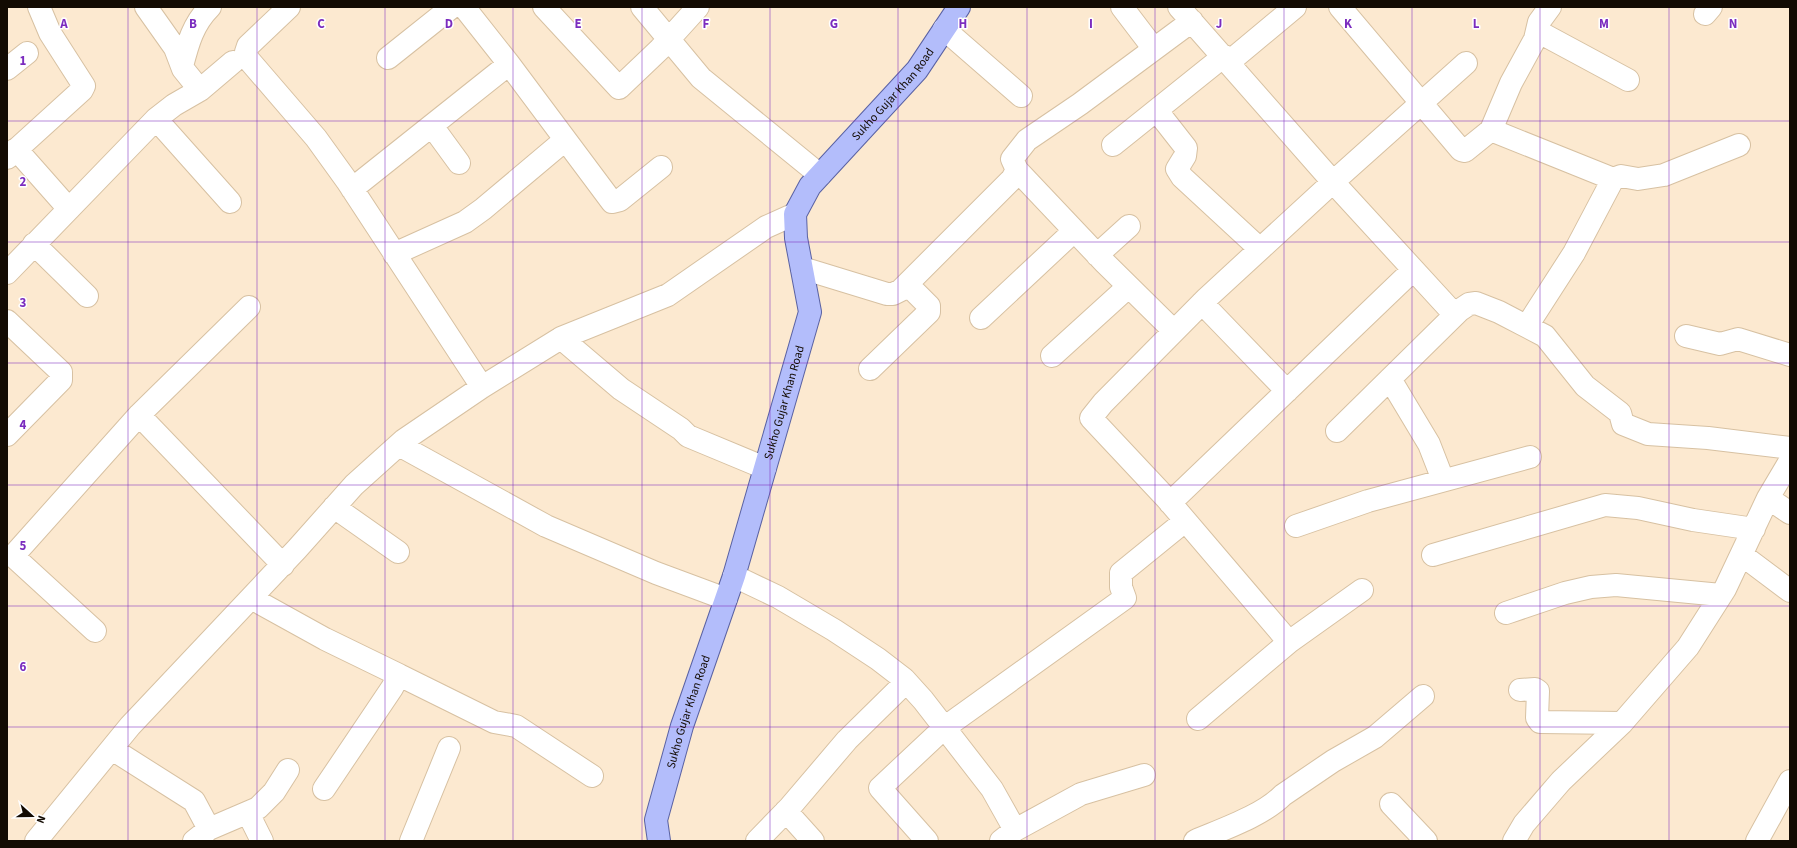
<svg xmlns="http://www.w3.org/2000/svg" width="1797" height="848" viewBox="0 0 1797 848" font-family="'Source Sans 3',sans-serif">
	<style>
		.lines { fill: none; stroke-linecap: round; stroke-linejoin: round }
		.minor-casing { stroke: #d7c1a2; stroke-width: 24 }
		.major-casing { stroke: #5a62a3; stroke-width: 24 }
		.minor { stroke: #fff; stroke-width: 22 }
		.major { stroke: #b3bdfb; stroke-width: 22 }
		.grid { fill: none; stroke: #7b2cbf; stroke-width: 1; stroke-opacity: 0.55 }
		.labels { text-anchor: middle; stroke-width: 3; stroke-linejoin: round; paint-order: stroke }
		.street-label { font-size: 12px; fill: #130b03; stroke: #fff }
		.grid-label { font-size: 13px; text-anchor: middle; font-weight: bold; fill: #7b2cbf; stroke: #fff; stroke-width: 3; stroke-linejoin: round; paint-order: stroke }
	</style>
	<rect width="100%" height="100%" fill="#fce9d0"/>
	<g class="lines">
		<g class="minor-casing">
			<path id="minor" d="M146 7 175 48 183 69 200 90
				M289 7 248 46 246 52 248 59 316 138 347 181 482 387
				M464 7 509 64 612 202 620 200 661 167
				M544 7 619 88 660 49 698 7
				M642 7 701 78 820 175
				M1122 7 1154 49
				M1179 7 1333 182 1455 315
				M1340 7 1461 150 1465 151 1491 130 1511 83 1535 39 1539 22 1550 7
				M1705 14 1711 7
				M944 29 1021 96
				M1537 31 1628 80
				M388 58 452 7
				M1229 62 1295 7
				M182 66C188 43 193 24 210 7
				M7 69 27 53
				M1157 111 1186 148 1185 156 1177 169 1182 177 1260 249
				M156 119 230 202
				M432 126 459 163
				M1491 130 1613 179
				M1113 145 1224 56
				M16 149 69 209
				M7 158 82 90 84 86 50 33 39 7
				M1017 170 1105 263 1174 331
				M352 189 509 64
				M34 244 87 296
				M394 254 465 222 483 209 565 140
				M1097 255 1129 226
				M802 268 887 294H893L901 290 1012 179 1017 170 1012 159 1027 140 1080 104 1192 21
				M7 273 156 119 174 105 200 90 233 62
				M1202 303 1287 391
				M981 318 1074 231
				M7 321 61 372V380L7 435
				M1527 326 1574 253 1613 179 1621 176 1638 179 1664 175 1739 145
				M1686 336 1720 344 1738 339 1790 355
				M561 338 621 389 681 429 688 436 765 468
				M1052 356 1128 287
				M870 369 929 312V306L907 284
				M1390 379 1429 444 1443 480
				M139 415 283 565
				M1337 431 1460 310 1469 304 1476 303 1499 312 1545 336 1585 386 1620 413 1623 424 1648 434 1708 438 1790 448
				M399 445 546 526 656 573 726 599
				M1768 498 1790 513
				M1170 503 1413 270
				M334 507 398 552
				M1296 526 1368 501 1530 457
				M1433 555 1605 505 1638 508 1693 520 1754 529
				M1742 555 1790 591
				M734 576 778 597 834 630 878 659 904 679 923 700 992 789 1015 830
				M251 598 325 639 399 675 392 688 324 789
				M1506 613 1565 593 1591 587 1616 585 1721 595
				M95 631 13 556 139 415 249 307
				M1289 642 1167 499 1091 418 1103 403 1207 298 1333 182 1466 63
				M399 675 494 722 516 726 592 776
				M1520 690 1535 689 1538 691 1537 718 1540 722 1622 723
				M1198 719 1289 642 1362 590
				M112 749 194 801 209 829
				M1391 804 1426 841
				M786 811 813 841
				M248 813 262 841
				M36 841 130 726 297 549 354 485 404 440 482 387 561 338 668 295 766 227 795 214
				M194 841 209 829 258 808 274 792 288 770
				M411 841 449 748
				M757 841 790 807 847 740 906 682
				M927 841 880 788 944 728 1125 598 1121 587V573L1185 521
				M1001 841 1015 830 1081 794 1144 775
				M1195 841C1223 829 1262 816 1283 795L1333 761 1375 737 1423 696
				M1514 841 1524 824 1561 781 1622 723 1688 647 1725 589 1768 498 1790 461
				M1757 841 1790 781"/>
		</g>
		<g class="major-casing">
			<g id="major">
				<path id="s1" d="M659 841 656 820 682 726 734 576 810 312 796 238 795 214 810 186 917 70 959 7"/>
			</g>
		</g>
		<use href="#minor" class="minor"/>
		<use href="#major" class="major"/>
	</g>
	<path class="grid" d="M128 7V841M257 7V841M385 7V841M513 7V841M642 7V841M770 7V841M898 7V841M1027 7V841M1155 7V841M1284 7V841M1412 7V841M1540 7V841M1669 7V841M7 121H1790M7 242H1790M7 363H1790M7 485H1790M7 606H1790M7 727H1790"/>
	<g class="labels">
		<g class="street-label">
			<text dy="4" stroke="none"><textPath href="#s1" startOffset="807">Sukho Gujar Khan Road</textPath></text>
			<text dy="4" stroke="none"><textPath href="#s1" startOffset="458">Sukho Gujar Khan Road</textPath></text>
			<text dy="4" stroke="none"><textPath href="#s1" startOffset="134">Sukho Gujar Khan Road</textPath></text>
		</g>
	</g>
	<g class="grid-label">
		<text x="64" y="28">A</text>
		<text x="193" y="28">B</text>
		<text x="321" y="28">C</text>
		<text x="449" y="28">D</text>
		<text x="578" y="28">E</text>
		<text x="706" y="28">F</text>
		<text x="834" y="28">G</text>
		<text x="963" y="28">H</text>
		<text x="1091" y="28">I</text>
		<text x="1219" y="28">J</text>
		<text x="1348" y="28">K</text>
		<text x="1476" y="28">L</text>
		<text x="1604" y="28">M</text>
		<text x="1733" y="28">N</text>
		<text x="23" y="65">1</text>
		<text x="23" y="186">2</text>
		<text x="23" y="307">3</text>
		<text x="23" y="429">4</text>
		<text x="23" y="550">5</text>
		<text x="23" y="671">6</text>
	</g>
	<rect width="1797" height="848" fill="none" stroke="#130b03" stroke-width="16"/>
	<g transform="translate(32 816) rotate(111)" stroke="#ffffff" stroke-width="3" paint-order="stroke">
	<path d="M0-3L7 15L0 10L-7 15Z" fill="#130b03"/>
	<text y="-6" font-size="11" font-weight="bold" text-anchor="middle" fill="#130b03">N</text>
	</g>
</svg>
